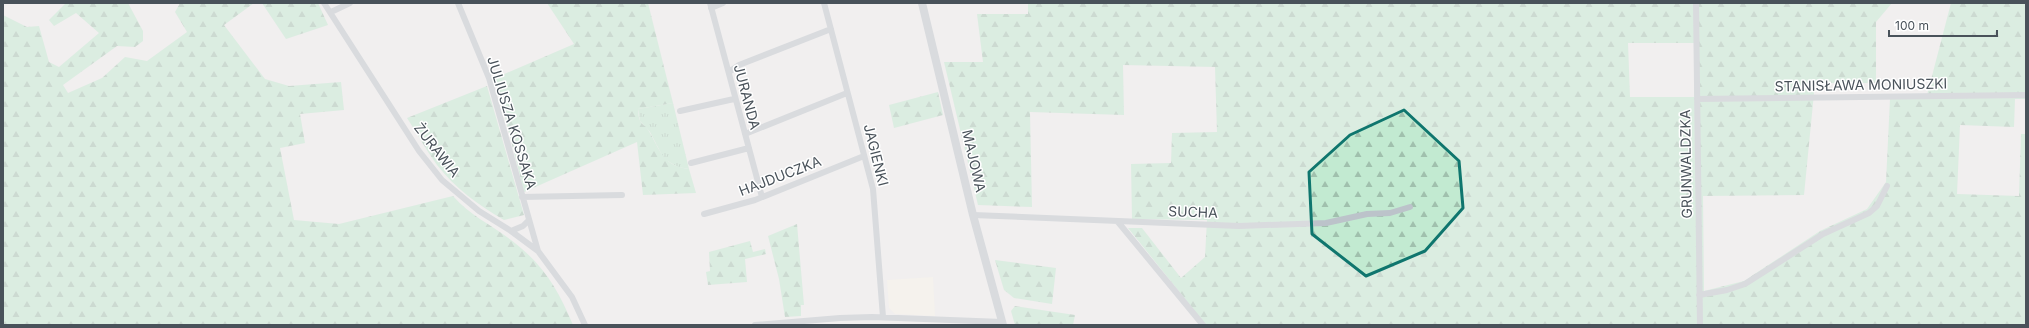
<svg xmlns="http://www.w3.org/2000/svg" width="2029" height="328" viewBox="0 0 2029 328" font-family="Inter,sans-serif">
	<style>
		.commercial { fill: #faf5ea }
		.grass { fill: url(#grass-tufts) }
		.forest { fill: url(#forest-firs); fill-rule: evenodd }
		.lines { fill: none; stroke-linecap: round; stroke-linejoin: round }
		.minor { stroke: #bcc3ca; stroke-width: 6 }
		.tertiary { stroke: #bcc3ca; stroke-width: 8 }
		.marked { fill: none; stroke: #0f766e; stroke-width: 3; stroke-linejoin: round }
		.labels { text-anchor: middle; stroke-width: 3; stroke-linejoin: round; paint-order: stroke }
		.street-label { font-size: 14px; fill: #49525a; stroke: #fff }
	</style>
	<defs>
		<pattern id="grass-tufts" width="24" height="20" patternUnits="userSpaceOnUse"><rect width="24" height="20" fill="#c2ead1"/><path d="M3 7l-1-3M5 7V3M7 7l1-3M15 17l-1-3M17 17v-4M19 17l1-3" fill="none" stroke="#a0c0ad"/></pattern>
		<pattern id="forest-firs" width="22" height="20" patternUnits="userSpaceOnUse"><rect width="22" height="20" fill="#c2ead1"/><path d="M5 1l3.5 6h-7zM16 11l3.5 6h-7z" fill="#a0c0ad"/></pattern>
	</defs>
	<rect width="100%" height="100%" fill="#f1efef"/>
	<path class="commercial" d="M933 277 935 316 895 314 889 308 887 280Z"/>
	<path class="grass" d="M673 103 689 169 678 167 664 159 650 132 640 121 638 109Z"/>
	<path class="forest" d="M66 3H128L143 31V41L135 47 117 46 63 85 68 93 102 78 125 57 147 61 187 32 175 12 180 3H254L224 25 265 79 289 86 341 82 344 110 300 114 305 143 280 148 294 220 339 224 453 196C469 215 492 225 511 240 543 264 558 289 573 325H3V15L27 27 39 26 49 62 59 67 99 33 76 13 54 26 49 20Z
		M262 3H318L328 25 286 39Z
		M547 3H648L673 103 638 109C639 128 644 121 650 133 662 154 663 165 689 169L696 193 643 195 637 142 524 192 495 78 574 44Z
		M1028 3H1892L1876 22V83H1815L1804 195 1703 196 1704 291 1744 281 1820 231 1867 209 1886 182 1890 99H1926L1951 3H2026V99H2015L2014 127 1960 125 1957 194 2019 196 2021 134H2026V325H1206L1128 228H1142L1181 278 1205 257 1207 220 1132 219 1131 164 1171 163 1172 133 1217 132 1215 67 1123 65 1124 115 1030 112 1032 207 978 205 944 62H983L977 14H1028ZM1628 43H1694V97H1630Z
		M487 86 524 215 504 220C478 205 455 188 437 165 426 150 417 133 407 118Z
		M938 92 943 115 894 128 889 105Z
		M797 224 804 305H801V316L785 317 779 279 768 236Z
		M750 241 753 252 765 249 766 254 745 259 747 282 708 285 706 272 710 271 709 252Z
		M995 260 1056 268 1052 304 1014 298 1004 290Z
		M1015 306 1075 315 1073 325H1015L1011 311Z"/>
	<g class="lines">
		<path class="minor" d="M324 3 419 151 442 180 479 211 511 231 538 251 572 297 585 325
			M458 3 489 78 538 251
			M710 3 762 197
			M824 3 873 189 883 317
			M1696 3 1700 325
			M711 8 723 3
			M331 12 350 3
			M729 72 739 65 831 29
			M1697 99 2026 95
			M680 111 734 99
			M745 134 847 93
			M691 163 749 148
			M522 197 622 195
			M704 214 755 200 864 156
			M973 215 1239 226 1326 223 1367 214 1390 213 1410 207
			M1118 222 1203 325
			M511 231 523 226 529 220
			M1699 295 1727 290 1745 284 1823 234 1869 213 1877 206 1887 186
			M755 325 840 318 872 317 1002 322"/>
		<path class="tertiary" d="M922 3 973 215 1003 325"/>
	</g>
	<path d="M0 0H2029V328H0ZM1404 110 1459 161 1463 208 1425 251 1366 276 1312 234 1309 172 1350 135Z" fill="#f1efef" fill-opacity=".55" fill-rule="evenodd"/>
	<path class="marked" d="M1404 110 1459 161 1463 208 1425 251 1366 276 1312 234 1309 172 1350 135Z"/>
	<g class="labels">
		<g class="street-label">
			<text transform="translate(1861 85) rotate(-1)" y="5">STANISŁAWA MONIUSZKI</text>
			<text transform="translate(747 97) rotate(75)" y="5">JURANDA</text>
			<text transform="translate(512 123) rotate(73)" y="5">JULIUSZA KOSSAKA</text>
			<text transform="translate(437 150) rotate(52)" y="5">ŻURAWIA</text>
			<text transform="translate(876 155) rotate(76)" y="5">JAGIENKI</text>
			<text transform="translate(974 161) rotate(77)" y="5">MAJOWA</text>
			<text transform="translate(1686 164) rotate(-91)" y="5">GRUNWALDZKA</text>
			<text transform="translate(780 176) rotate(-21)" y="5">HAJDUCZKA</text>
			<text transform="translate(1193 212) rotate(2)" y="5">SUCHA</text>
		</g>
	</g>
	<rect width="2029" height="328" fill="none" stroke="#49525a" stroke-width="8"/>
	<path d="M1889 30v6h108v-6" fill="none" stroke="#49525a" stroke-width="2"/>
	<text x="1895" y="30" font-size="12" fill="#49525a" stroke="#ffffff" stroke-width="3" paint-order="stroke">100 m</text>
</svg>
